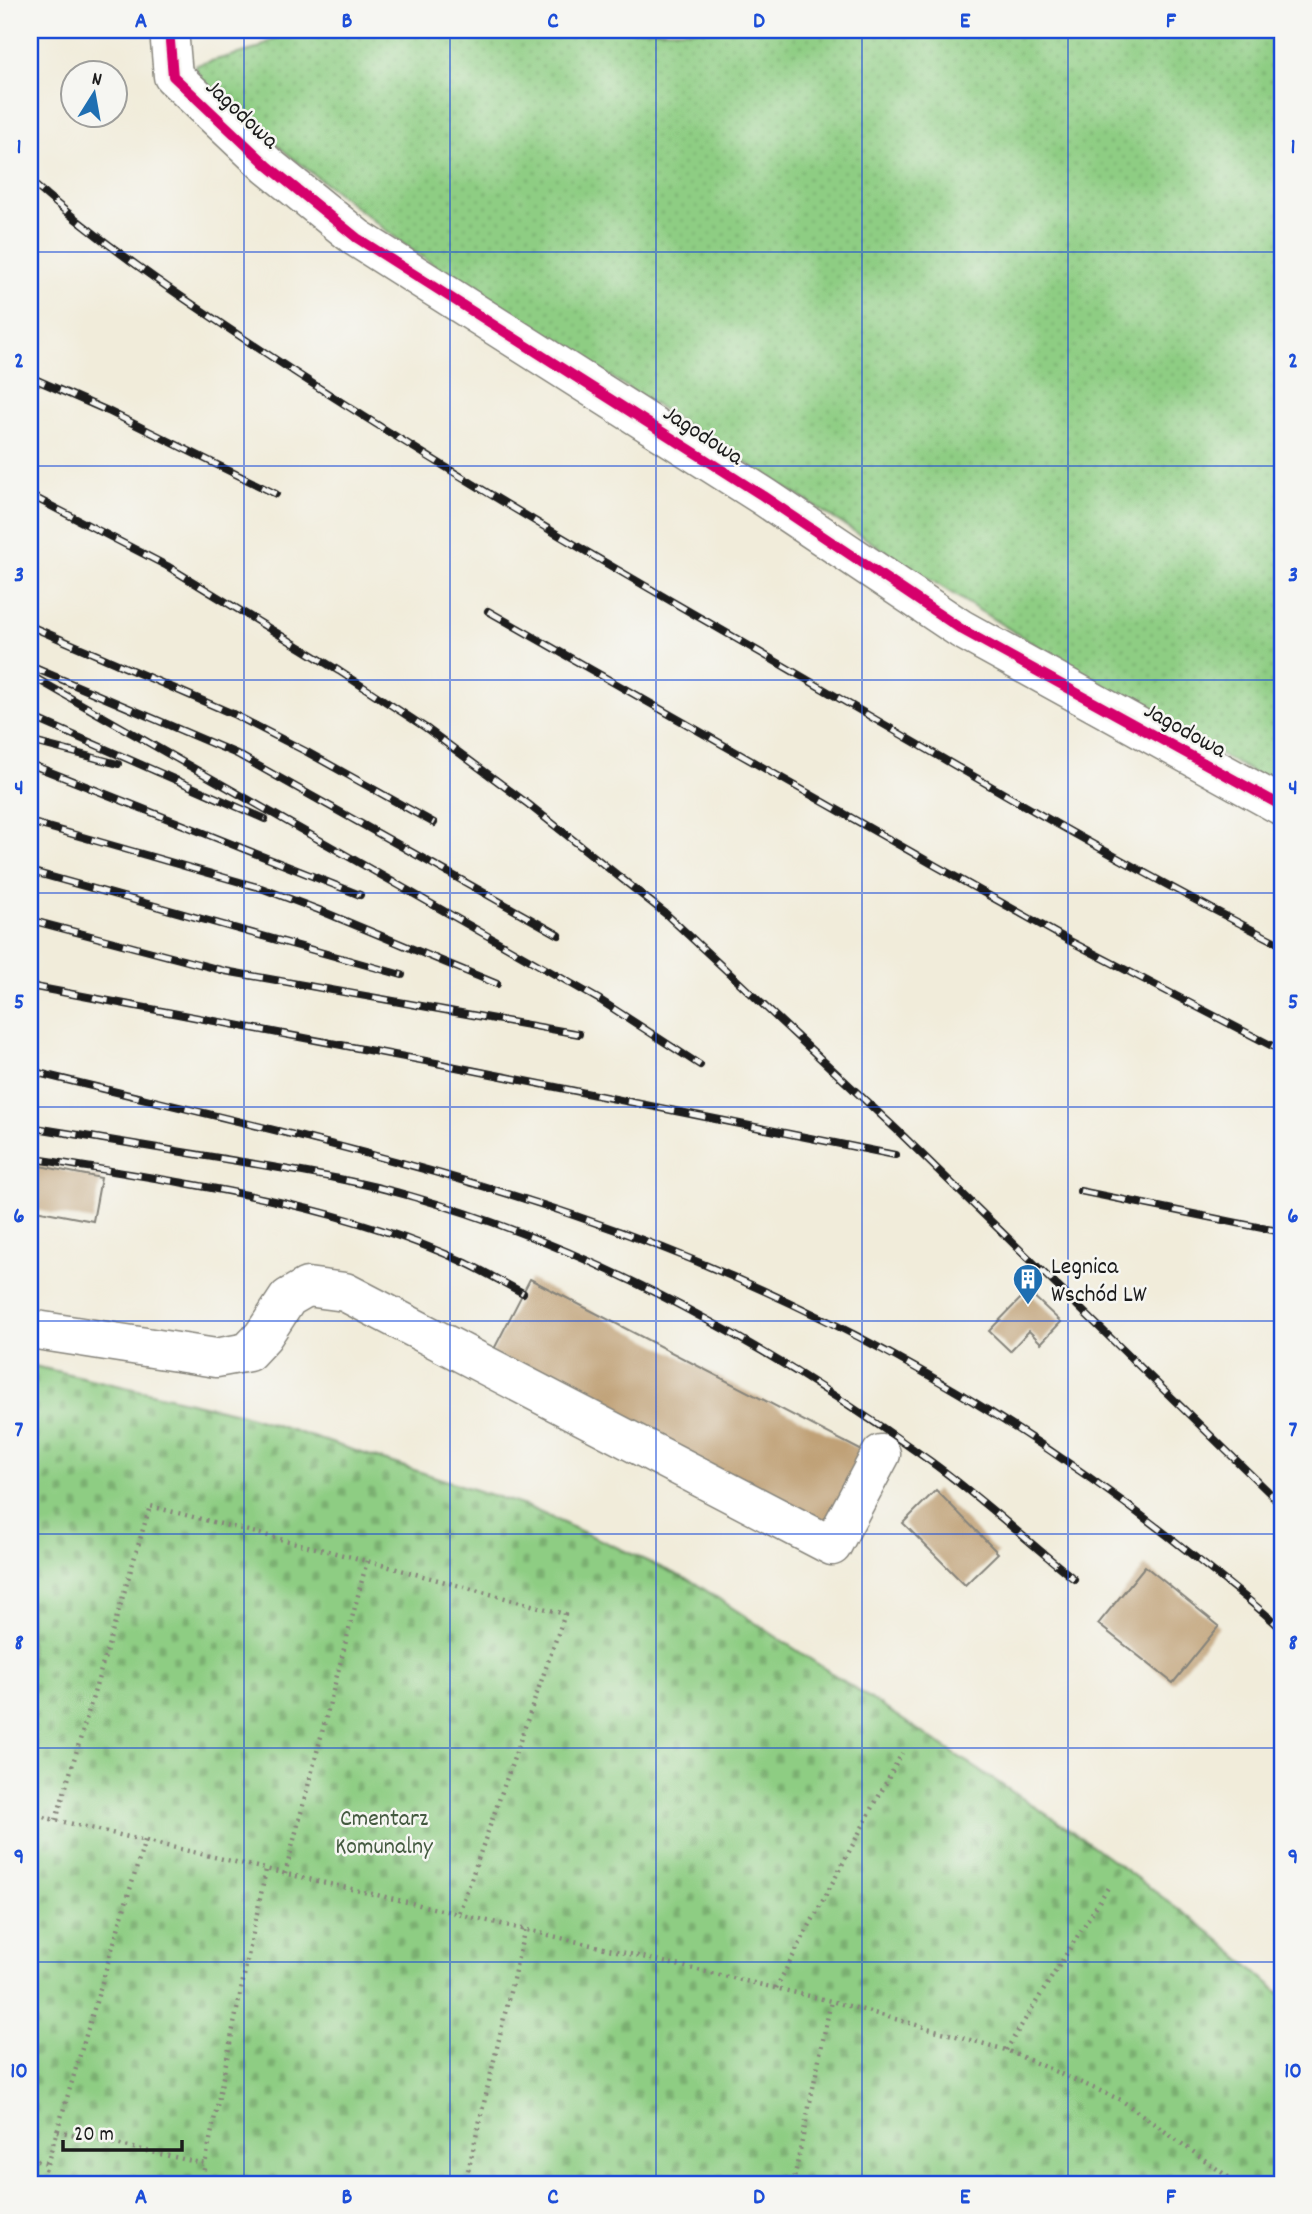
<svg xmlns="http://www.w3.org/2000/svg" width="1312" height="2214" viewBox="0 0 1312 2214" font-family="Dekko,sans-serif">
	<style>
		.grass { fill: url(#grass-dots); stroke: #557450; stroke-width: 2 }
		.cemetery { fill: url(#cemetery-stones); stroke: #557450; stroke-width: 2 }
		.building { fill: #c0a177 }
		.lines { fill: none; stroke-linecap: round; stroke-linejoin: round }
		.minor-casing { stroke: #86847b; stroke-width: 41 }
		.path { stroke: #86847b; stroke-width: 4.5; stroke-dasharray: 2 5; stroke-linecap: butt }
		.minor { stroke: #fff; stroke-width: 38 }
		.rail-casing { stroke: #1c1c1c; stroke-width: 8 }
		.rail { stroke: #f6f6f2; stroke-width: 5; stroke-dasharray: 16; stroke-linecap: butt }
		.cycleway-casing { stroke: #f6f6f2; stroke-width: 15 }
		.cycleway { stroke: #d6006c; stroke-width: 10 }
		.grid { fill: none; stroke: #1d4ed8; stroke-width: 2; stroke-opacity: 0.55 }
		.labels { text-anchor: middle; stroke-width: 5; stroke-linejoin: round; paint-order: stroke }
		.street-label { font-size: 24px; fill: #1c1c1c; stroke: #f6f6f2 }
		.poi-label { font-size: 24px; fill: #1c1c1c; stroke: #f6f6f2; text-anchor: start }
		.park-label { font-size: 24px; fill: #445a40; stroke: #f6f6f2 }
		.neatline { fill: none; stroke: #1d4ed8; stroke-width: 2.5 }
		.grid-label { font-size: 23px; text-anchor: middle; font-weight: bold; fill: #1d4ed8 }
	</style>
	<defs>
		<pattern id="grass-dots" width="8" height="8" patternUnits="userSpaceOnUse" patternTransform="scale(1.75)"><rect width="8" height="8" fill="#8ecd83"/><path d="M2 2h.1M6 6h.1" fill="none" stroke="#7aaf71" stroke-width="1.8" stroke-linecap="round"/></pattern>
		<pattern id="cemetery-stones" width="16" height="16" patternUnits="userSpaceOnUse" patternTransform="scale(1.75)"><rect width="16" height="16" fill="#8ecd83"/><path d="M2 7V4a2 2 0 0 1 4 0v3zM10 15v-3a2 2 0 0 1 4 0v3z" fill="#7aaf71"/></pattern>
	</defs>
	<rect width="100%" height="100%" fill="#f6f6f2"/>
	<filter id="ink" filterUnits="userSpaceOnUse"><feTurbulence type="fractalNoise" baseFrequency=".0143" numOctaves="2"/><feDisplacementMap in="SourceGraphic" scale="14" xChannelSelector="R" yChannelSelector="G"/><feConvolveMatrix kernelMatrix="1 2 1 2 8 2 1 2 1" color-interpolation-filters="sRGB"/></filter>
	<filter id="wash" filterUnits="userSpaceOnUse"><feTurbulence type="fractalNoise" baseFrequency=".00686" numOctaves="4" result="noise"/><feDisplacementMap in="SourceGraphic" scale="28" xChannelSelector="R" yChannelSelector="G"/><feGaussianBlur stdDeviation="1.57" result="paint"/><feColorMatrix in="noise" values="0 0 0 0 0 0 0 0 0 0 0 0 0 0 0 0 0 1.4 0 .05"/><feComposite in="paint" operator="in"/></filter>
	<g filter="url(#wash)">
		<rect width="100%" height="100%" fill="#f1ecda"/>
		<path class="grass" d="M288 30H1282V788L1161 723 964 601 414 252 295 160 197 78 196 65 257 49Z"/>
		<path class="cemetery" d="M30 1365 242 1414 528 1507 693 1582 1081 1837 1211 1933 1282 1995V2184H30Z"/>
		<g id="blocks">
			<path class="building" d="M30 1164 101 1178 93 1221 30 1209Z
				M530 1279 868 1454 829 1528 492 1353Z
				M1028 1291 1061 1322 1041 1343 1029 1331 1010 1351 989 1331Z
				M936 1490 998 1553 965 1585 903 1523Z
				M1145 1566 1219 1626 1173 1683 1098 1624Z"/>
		</g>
	</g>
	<g filter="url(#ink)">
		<use href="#blocks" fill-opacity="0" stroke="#86847b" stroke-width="2"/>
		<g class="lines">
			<g class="minor-casing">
				<path id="minor" d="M169 30 173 76 268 166 357 238 763 496 961 629 1282 806
					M30 1329 216 1358 248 1352 263 1336 288 1298 307 1287 345 1292 832 1546 881 1454"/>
			</g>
			<path class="path" d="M30 1814 831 2001 1006 2050 1121 2100 1238 2184
				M56 1820 150 1506 367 1561 565 1614 459 1913
				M285 1874 367 1561
				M776 1988 902 1753
				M1006 2050 1109 1886
				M58 2131 205 2164 266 1870
				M30 2159 46 2163
				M41 2184 145 1840
				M201 2184 205 2164
				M465 2184 525 1928
				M793 2184 831 2001"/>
			<use href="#minor" class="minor"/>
			<g class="rail-casing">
				<path id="rail" d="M30 181C111 252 203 312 293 371 425 457 560 537 697 616 891 727 1082 844 1282 945
					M30 377 108 411 276 494
					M30 495 167 566 339 671 426 728 528 804 666 914 897 1130 1282 1505
					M488 611 936 866 1070 941 1282 1051
					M30 626 233 714 307 752 434 823
					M30 666 237 754 559 935
					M30 675 600 1000 700 1065
					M30 716 265 819
					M30 741 118 764
					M30 764 360 895
					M30 822 261 888 319 910 497 984
					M30 871 402 975
					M30 920 225 971 579 1034
					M30 986 431 1062 895 1155
					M30 1071C212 1116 398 1155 576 1216 802 1293 1011 1409 1196 1558 1225 1581 1255 1604 1282 1629
					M30 1127C99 1138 168 1150 237 1161 296 1171 356 1180 414 1197 597 1249 776 1350 930 1461 980 1497 1026 1540 1074 1579
					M30 1158C176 1182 329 1200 466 1263 485 1272 504 1283 523 1293
					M1080 1191 1282 1232"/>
			</g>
			<use href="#rail" class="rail"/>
			<g class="cycleway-casing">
				<path id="cycleway" d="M169 30 173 76 268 166 357 238 763 496 961 629 1282 806"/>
			</g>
			<use href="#cycleway" class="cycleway"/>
		</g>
	</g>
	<path class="grid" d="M244 30V2184M450 30V2184M656 30V2184M862 30V2184M1068 30V2184M30 252H1282M30 466H1282M30 680H1282M30 893H1282M30 1107H1282M30 1321H1282M30 1534H1282M30 1748H1282M30 1962H1282"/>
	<defs>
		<g id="building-pin" transform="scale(1.575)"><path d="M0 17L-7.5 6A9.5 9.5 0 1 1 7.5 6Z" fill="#1f6fb2" stroke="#f6f6f2"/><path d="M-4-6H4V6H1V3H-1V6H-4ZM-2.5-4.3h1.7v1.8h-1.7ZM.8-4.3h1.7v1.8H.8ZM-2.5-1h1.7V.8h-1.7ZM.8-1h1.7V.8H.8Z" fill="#fff"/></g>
	</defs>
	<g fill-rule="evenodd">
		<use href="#building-pin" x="1028" y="1279"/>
	</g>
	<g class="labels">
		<g class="street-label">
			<text transform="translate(243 113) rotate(43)" y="8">Jagodowa</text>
			<text transform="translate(704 434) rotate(33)" y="8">Jagodowa</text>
			<text transform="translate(1186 729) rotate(29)" y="8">Jagodowa</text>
		</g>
		<g class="poi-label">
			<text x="1051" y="1273">Legnica<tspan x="1051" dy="28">Wschód LW</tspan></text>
		</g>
		<g class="park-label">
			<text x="384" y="1825">Cmentarz<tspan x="384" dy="28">Komunalny</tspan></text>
		</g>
	</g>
	<rect width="1312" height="2214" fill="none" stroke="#f6f6f2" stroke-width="77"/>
	<g transform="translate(94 94) rotate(11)"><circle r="33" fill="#f6f6f2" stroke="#9f9f9c" stroke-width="2"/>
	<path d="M0-5L12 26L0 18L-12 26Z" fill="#1f6fb2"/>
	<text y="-10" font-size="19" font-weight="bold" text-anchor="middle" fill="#1c1c1c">N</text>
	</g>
	<path d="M63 2140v10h119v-10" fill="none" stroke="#1c1c1c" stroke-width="3.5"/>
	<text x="74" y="2140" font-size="21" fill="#1c1c1c" stroke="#f6f6f2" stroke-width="5" paint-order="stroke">20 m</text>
	<rect x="38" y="38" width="1236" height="2138" class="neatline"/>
	<g class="grid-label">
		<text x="141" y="27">A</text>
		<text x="347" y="27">B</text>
		<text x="553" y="27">C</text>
		<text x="759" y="27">D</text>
		<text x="965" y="27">E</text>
		<text x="1171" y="27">F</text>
		<text x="19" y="153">1</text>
		<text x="1293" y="153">1</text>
		<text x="19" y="367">2</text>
		<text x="1293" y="367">2</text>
		<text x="19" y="581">3</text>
		<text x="1293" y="581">3</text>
		<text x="19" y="794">4</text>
		<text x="1293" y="794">4</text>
		<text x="19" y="1008">5</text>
		<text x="1293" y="1008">5</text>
		<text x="19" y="1222">6</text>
		<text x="1293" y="1222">6</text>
		<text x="19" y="1436">7</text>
		<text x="1293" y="1436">7</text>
		<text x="19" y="1649">8</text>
		<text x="1293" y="1649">8</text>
		<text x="19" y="1863">9</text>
		<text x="1293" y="1863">9</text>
		<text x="19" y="2077">10</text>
		<text x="1293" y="2077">10</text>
		<text x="141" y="2203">A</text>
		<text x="347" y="2203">B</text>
		<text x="553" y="2203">C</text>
		<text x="759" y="2203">D</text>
		<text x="965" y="2203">E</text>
		<text x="1171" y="2203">F</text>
	</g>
</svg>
